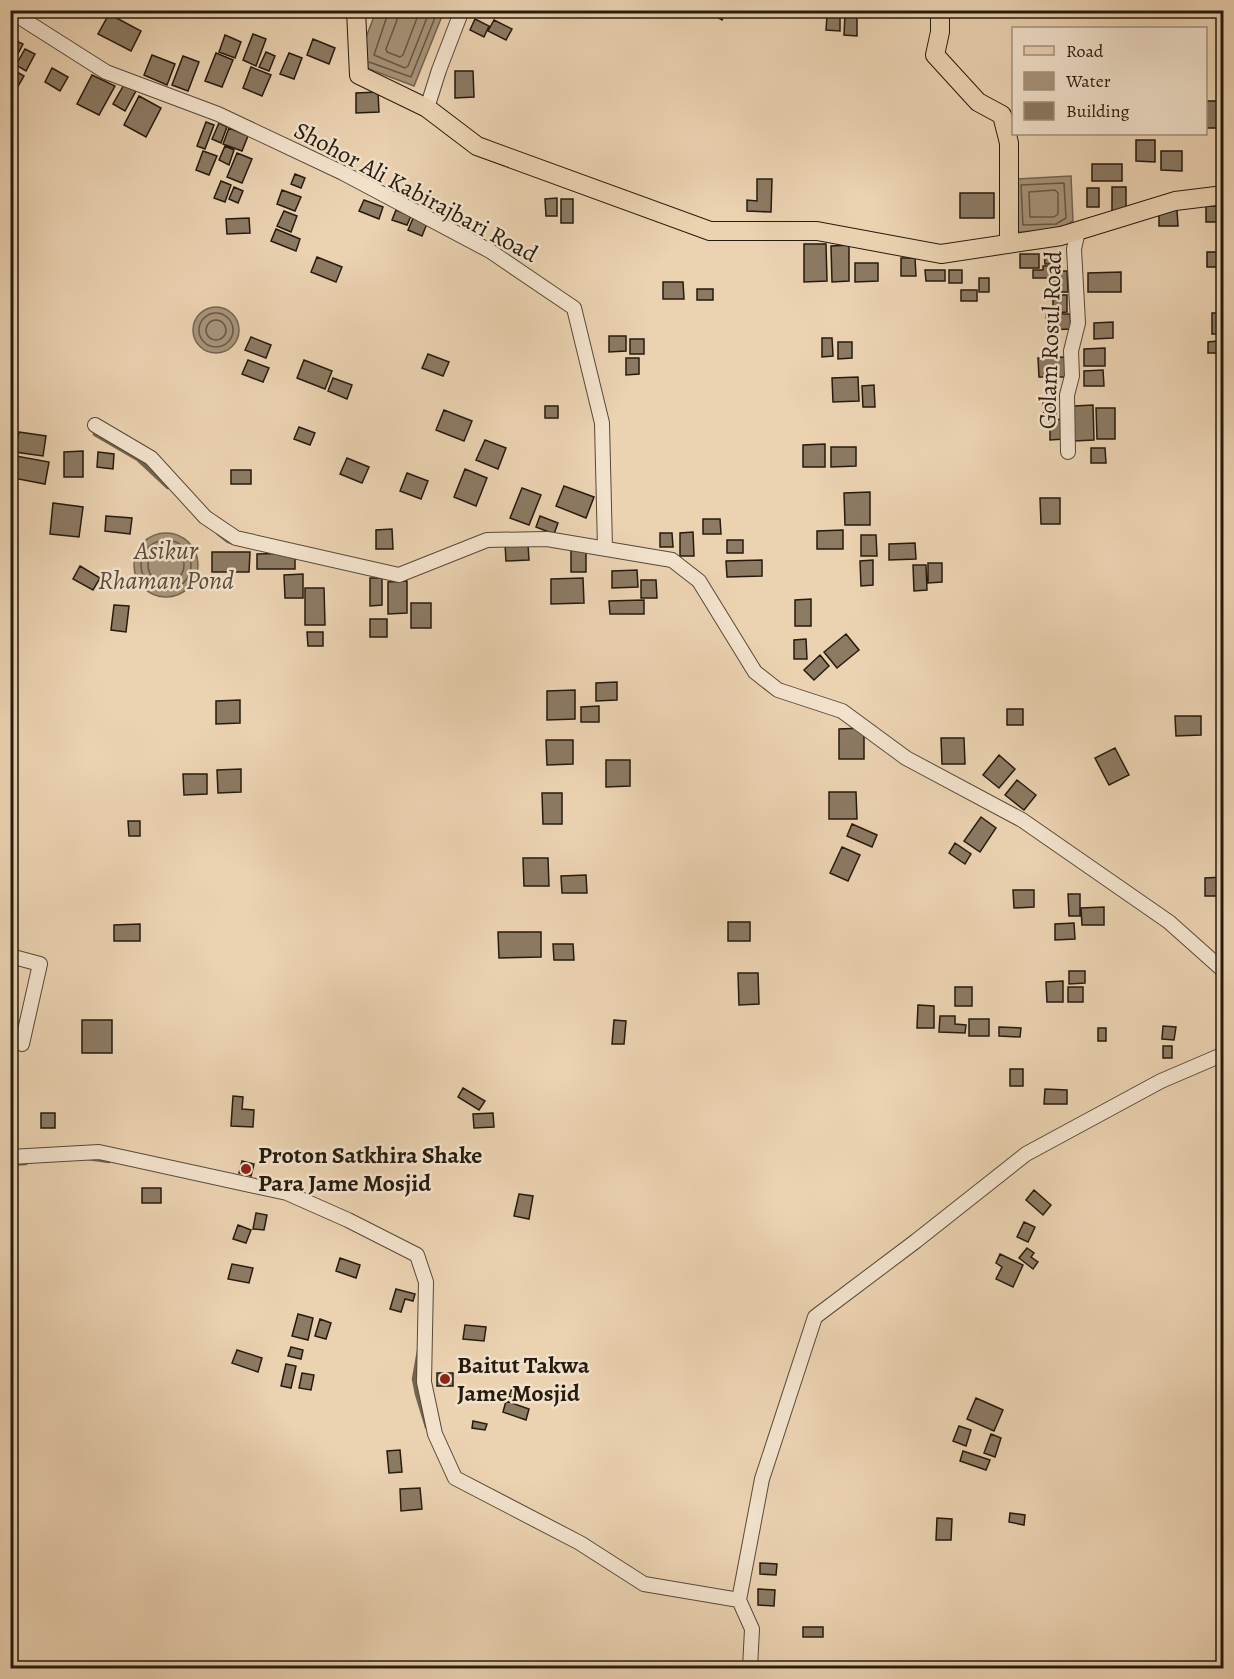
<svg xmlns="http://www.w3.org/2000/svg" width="1234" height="1679" viewBox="0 0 1234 1679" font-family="Alegreya,serif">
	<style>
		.water { fill: #a8947a; stroke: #74644f; stroke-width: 1.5 }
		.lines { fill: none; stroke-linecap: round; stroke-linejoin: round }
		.shore { stroke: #675844; stroke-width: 1.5 }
		.stream { stroke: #74644f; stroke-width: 4.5 }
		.building { fill: #8c7a63; stroke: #261b0e; stroke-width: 1.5 }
		.minor-casing { stroke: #574937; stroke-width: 16 }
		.major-casing { stroke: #261b0e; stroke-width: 20 }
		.minor { stroke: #f2e2cc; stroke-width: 14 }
		.major { stroke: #ebd2b1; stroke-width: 18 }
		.poi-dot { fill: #8f2418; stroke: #f2e2cc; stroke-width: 2 }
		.labels { text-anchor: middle; stroke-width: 5; stroke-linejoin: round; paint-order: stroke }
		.street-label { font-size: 24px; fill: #261b0e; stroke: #f2e2cc }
		.poi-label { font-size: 24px; font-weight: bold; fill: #261b0e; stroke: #f2e2cc; text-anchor: start }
		.water-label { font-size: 26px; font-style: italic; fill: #5a4b39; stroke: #f2e2cc }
	</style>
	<rect width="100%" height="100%" fill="#ebd2b1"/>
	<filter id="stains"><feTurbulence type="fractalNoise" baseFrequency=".00333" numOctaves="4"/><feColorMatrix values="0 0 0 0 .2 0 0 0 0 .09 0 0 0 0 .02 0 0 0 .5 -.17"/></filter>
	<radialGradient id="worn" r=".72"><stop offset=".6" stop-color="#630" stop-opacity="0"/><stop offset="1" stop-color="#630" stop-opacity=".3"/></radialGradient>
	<path class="water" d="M376 11H444L414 86 356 64Z
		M1071 176 1073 221 1058 230 1017 232 1014 179Z
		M193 330a23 23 0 1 1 46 0a23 23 0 1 1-46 0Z
		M134 565a32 32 0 1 1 64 0a32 32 0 1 1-64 0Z"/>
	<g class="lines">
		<path class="shore" d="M389 10 374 55 405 68 408 66 430 10
			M398 10 397 20 386 49 387 52 400 57 403 55 420 10
			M369 62 411 77 438 10
			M1064 183 1066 218 1056 224 1023 225 1021 185Z
			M1055 190 1058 193V214L1054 217H1030L1029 192Z
			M199 330a17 17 0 1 1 34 0a17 17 0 1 1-34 0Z
			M206 330a10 10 0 1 1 20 0a10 10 0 1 1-20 0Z
			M141 565a25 25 0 1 1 50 0a25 25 0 1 1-50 0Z
			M148 565a18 18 0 1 1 36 0a18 18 0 1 1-36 0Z"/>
		<path class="stream" d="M95 434 138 459 168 487
			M218 533 228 541 233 543
			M88 1158 109 1161
			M10 1164 26 1163
			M419 1351 414 1379 417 1394 427 1427"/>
	</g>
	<path class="building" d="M705 10H727L722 20Z
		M109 14 141 31 131 51 98 34Z
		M845 14H857V36L844 35Z
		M827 16H840V31L826 30Z
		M475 19 489 26 484 37 470 30Z
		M494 20 512 29 506 40 488 31Z
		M253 34 266 39 256 66 243 60Z
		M225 35 241 42 235 58 219 52Z
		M10 38 23 44 12 65 10 64Z
		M313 39 335 48 329 64 307 55Z
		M25 49 35 54 26 71 16 65Z
		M266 52 275 56 269 71 259 67Z
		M216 53 233 60 222 87 205 81Z
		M289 53 302 58 294 79 280 74Z
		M152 55 175 64 167 85 144 75Z
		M183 56 199 62 188 91 172 85Z
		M251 67 271 75 262 96 243 88Z
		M52 68 68 77 60 91 45 82Z
		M12 69 24 76 17 88 10 84Z
		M455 71H473L474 97 455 98Z
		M92 75 115 86 99 115 77 104Z
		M125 83 137 89 125 111 113 104Z
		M378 92 379 112 356 113V93Z
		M139 96 161 108 146 137 124 125Z
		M1206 101H1222V128H1206Z
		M206 122 214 125 205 149 197 146Z
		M219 123 227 127 221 143 212 139Z
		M229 128 248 136 242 151 223 144Z
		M1136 140H1155V162L1136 161Z
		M225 146 234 150 229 165 219 160Z
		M203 151 217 156 209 175 196 170Z
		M1161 151H1182V171L1161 170Z
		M237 153 252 159 242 183 227 177Z
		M1092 164H1122V181H1092Z
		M295 174 305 178 301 188 291 184Z
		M757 179H772L771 212 747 211V200L757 201Z
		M221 181 231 185 225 202 214 198Z
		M234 187 243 191 238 203 229 199Z
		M1112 187H1126V211H1112Z
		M1087 188H1099V207H1087Z
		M282 190 301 197 295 211 277 204Z
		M960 193H994V218H960Z
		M557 198V216H546L545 199Z
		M561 199H573V223H561Z
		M364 200 383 207 379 219 359 211Z
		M1206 206H1217L1218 222H1206Z
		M396 210 411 216 407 225 392 220Z
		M1159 210H1177L1178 226H1159Z
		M284 211 297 216 291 232 277 226Z
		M414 216 428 221 422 236 408 230Z
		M249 218 250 233 227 234 226 219Z
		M276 229 300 239 296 251 271 241Z
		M804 244H826L827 281 804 282Z
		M849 245V281L832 282 831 246Z
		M1044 252H1056V264H1045Z
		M1207 252H1223V267H1207Z
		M1020 254H1039V268H1020Z
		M317 257 342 267 336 282 311 272Z
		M901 258H915L916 276H901Z
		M855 263H878V281L855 282Z
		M1043 266H1051V278H1033V270H1043Z
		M925 270H945V281H926Z
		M949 270H962V283H949Z
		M1052 271H1067L1068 292H1052Z
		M1121 272V292H1088V273Z
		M979 278H989V292H979Z
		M663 282H683L684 299H663Z
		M697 289H713V300H697Z
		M961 290H977V301H961Z
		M1053 295H1067V312L1053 313Z
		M1212 313H1224V334H1212Z
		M1046 314H1070L1071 329 1047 330Z
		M1113 322V338L1094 339V323Z
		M609 336H626V351L609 352Z
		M251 337 271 345 266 358 245 350Z
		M822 338H832L833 356 822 357Z
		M630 339H644V354H630Z
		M1217 341V353H1208V342Z
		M838 342H852V358L838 359Z
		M1105 348V366H1084V349Z
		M428 354 449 362 443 376 422 368Z
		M1065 357V377H1039L1038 358Z
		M626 358H639V374L626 375Z
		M248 360 269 368 263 382 242 374Z
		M304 360 332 371 325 389 297 378Z
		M1103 370 1104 386H1084V371Z
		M858 377 859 401 833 402 832 378Z
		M333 378 352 385 347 399 328 391Z
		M874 385 875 407H863L862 386Z
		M1043 401H1055L1056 415H1044Z
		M1093 405 1094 440 1074 441V406Z
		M545 406H558V418H545Z
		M1096 408H1115V439H1097Z
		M444 410 472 421 464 441 436 430Z
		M1064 419V439L1050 440V420Z
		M299 427 315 433 310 445 294 439Z
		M19 432 46 436 43 456 15 452Z
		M485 440 506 448 498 469 476 460Z
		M825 444V467H803V445Z
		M831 447H856V466L831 467Z
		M1091 448H1105L1106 463H1091Z
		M83 451V477H64V452Z
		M98 452 114 454 113 469 97 467Z
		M16 456 49 462 45 484 13 478Z
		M347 458 369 467 362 483 340 474Z
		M465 469 487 478 476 506 454 497Z
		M231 470H251V484H231Z
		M407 473 428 481 421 499 400 491Z
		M564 486 594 497 586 518 556 506Z
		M522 488 541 495 529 525 510 518Z
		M870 492V525H845L844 493Z
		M1040 498H1060V524H1041Z
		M53 503 83 507 79 537 50 534Z
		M106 516 132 518 130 534 105 531Z
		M540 516 558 523 554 534 536 527Z
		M703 519H720L721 534H703Z
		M392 529 393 549H376V530Z
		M843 530V549H817V531Z
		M693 532 694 556H680V533Z
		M660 533H672L673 547H660Z
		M861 535H876L877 556H861Z
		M727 540H743V553H727Z
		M915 543 916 559 889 560V544Z
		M505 544H528L529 560 506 561Z
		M571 550H586V572H571Z
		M212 552H250L249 572H212Z
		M295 553V569H257V554Z
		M762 560V576L727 577 726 561Z
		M873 560V585L861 586 860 561Z
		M928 563H942V582L928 583Z
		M913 565H926L927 590 914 591Z
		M80 566 100 578 93 590 73 579Z
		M637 570 638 587 612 588V571Z
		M303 574V598H285L284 575Z
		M370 578H382V605L370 606Z
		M583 578 584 603 551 604V579Z
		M641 580H656L657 598H641Z
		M407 581V613L388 614V582Z
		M305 588H324L325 625H305Z
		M811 599V626H795V600Z
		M644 600V614H610L609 601Z
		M411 603H431V628H411Z
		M114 605 129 606 126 632 111 630Z
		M370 619H387V637H370Z
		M307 632H323V646H308Z
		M846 634 859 650 837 668 824 652Z
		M806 639 807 659H794V640Z
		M820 655 829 666 814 680 804 670Z
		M617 682V700L596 701V683Z
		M575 690V719L547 720V691Z
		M240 700V723L216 724V701Z
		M599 706V722H581V707Z
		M1007 709H1023V725H1007Z
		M1175 716H1201V735L1176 736Z
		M864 728V759H839V729Z
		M941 738H964L965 764H942Z
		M546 740H573V764L547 765Z
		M1115 748 1129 775 1109 785 1095 758Z
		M999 755 1015 769 999 788 983 775Z
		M606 760H630V786L606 787Z
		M241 769V792L218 793 217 770Z
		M183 774H207V794L184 795Z
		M1017 780 1036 795 1024 810 1005 795Z
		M829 792H856L857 819H829Z
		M542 793H562V824H543Z
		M981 817 996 828 980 852 964 841Z
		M128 821H140V836H129Z
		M852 824 877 835 872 847 847 836Z
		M955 843 971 854 965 864 949 853Z
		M842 847 860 855 848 881 830 873Z
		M523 858H548L549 886H524Z
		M586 875 587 893H562L561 876Z
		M1224 877V896H1205V878Z
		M1013 890H1034V907L1014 908Z
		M1068 894H1080V916H1069Z
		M1104 907V925H1082L1081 908Z
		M728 922H750V941H728Z
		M1074 923 1075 939 1055 940V924Z
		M140 924V941H114V925Z
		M498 932H541V957L499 958Z
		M553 944H573L574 960H554Z
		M1069 971H1085V983L1069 984Z
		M738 973H758L759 1004 739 1005Z
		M1063 981V1002H1047L1046 982Z
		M955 987H972V1006H955Z
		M1068 987H1083V1002H1068Z
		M918 1005 934 1006V1028H917Z
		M940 1016H955V1024L966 1025 965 1033 939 1032Z
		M969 1019H989V1036H969Z
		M82 1020H112V1053H82Z
		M614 1020 626 1021 624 1044H612Z
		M1163 1026 1176 1027 1174 1040 1162 1039Z
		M999 1027 1021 1028 1020 1037 999 1036Z
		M1098 1028H1106V1041H1098Z
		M1163 1046H1172V1058H1163Z
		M1010 1069H1023V1086H1010Z
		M463 1088 485 1101 479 1110 458 1097Z
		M1045 1089 1067 1090V1104H1044Z
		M233 1096 243 1097 242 1109 254 1110 253 1127 231 1126Z
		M41 1113H55V1128H41Z
		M493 1113 494 1127 474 1128 473 1114Z
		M242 1161 254 1164 251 1176 239 1173Z
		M242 1161 254 1164 251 1176 239 1173Z
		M142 1188H161V1203H142Z
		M1034 1190 1051 1205 1043 1215 1026 1200Z
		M519 1194 533 1196 529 1219 514 1216Z
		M256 1213 267 1215 264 1230 253 1229Z
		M1024 1222 1035 1227 1028 1242 1017 1237Z
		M238 1225 251 1230 246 1243 233 1239Z
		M1027 1248 1034 1253 1031 1257 1038 1262 1033 1269 1019 1258Z
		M1000 1254 1023 1265 1013 1287 996 1279 1002 1267 996 1263Z
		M340 1258 360 1265 356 1278 336 1271Z
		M232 1264 253 1268 249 1283 228 1279Z
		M396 1289 415 1294 413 1301 405 1299 401 1312 390 1309Z
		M298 1314 313 1318 308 1340 292 1336Z
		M320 1319 331 1323 326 1339 315 1336Z
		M465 1325 486 1327 484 1341 463 1339Z
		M291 1347 303 1350 301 1359 288 1356Z
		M237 1350 262 1358 258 1372 232 1363Z
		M286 1364 296 1366 291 1388 281 1386Z
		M302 1373 314 1375 311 1390 299 1388Z
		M437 1373H453V1386H437Z
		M437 1373H453V1386H437Z
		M512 1388 526 1392 523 1401 509 1396Z
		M976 1398 1003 1410 994 1431 967 1419Z
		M506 1401 529 1409 526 1420 503 1412Z
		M473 1421 487 1424 485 1430 472 1428Z
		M959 1426 971 1430 966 1446 953 1441Z
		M991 1434 1001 1438 995 1457 984 1453Z
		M400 1450 402 1472 389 1473 387 1451Z
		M963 1451 990 1460 986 1470 960 1461Z
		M420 1488 422 1509 401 1511 400 1489Z
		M1010 1513 1025 1515 1024 1525 1009 1522Z
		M937 1518 952 1519 951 1540H936Z
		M760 1563 777 1564 776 1575 760 1574Z
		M758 1589 775 1590 774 1606 758 1605Z
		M803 1627H823V1637H803Z"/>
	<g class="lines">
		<g class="minor-casing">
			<path id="minor" d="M10 11 106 72 218 114 343 173 490 251 574 308 602 423 605 548
				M427 108 439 70 462 10
				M95 425 151 458 205 517 236 538 399 575 487 540 547 539 672 560 699 581 755 672 778 690 842 711 906 758 1022 820 1169 922 1224 971
				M1068 452 1067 395 1072 376 1071 351 1078 323 1074 249 1078 231
				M10 956 40 964 22 1044
				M10 1157 99 1152 287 1193 348 1220 417 1255 426 1282 424 1382 435 1434 455 1478 580 1543 644 1584 739 1600 752 1629 750 1668
				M739 1600 762 1479 815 1317 916 1241 1026 1154 1161 1081 1224 1054"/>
		</g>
		<g class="major-casing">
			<path id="major" d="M356 10 359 75 427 108 477 146 710 231H817L941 254 1061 236 1175 201 1224 195
				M940 10V32L935 55 978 102 1002 115 1009 143V244"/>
		</g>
		<use href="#minor" class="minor"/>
		<use href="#major" class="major"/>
	</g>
	<g class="poi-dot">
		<circle cx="246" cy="1169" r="6"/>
		<circle cx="445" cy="1379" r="6"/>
	</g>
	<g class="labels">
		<g class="street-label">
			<text transform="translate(416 192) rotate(28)" y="8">Shohor Ali Kabirajbari Road</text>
			<text transform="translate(1050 340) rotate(-88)" y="8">Golam Rosul Road</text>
		</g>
		<g class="poi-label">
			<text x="258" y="1163">Proton Satkhira Shake<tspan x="258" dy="28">Para Jame Mosjid</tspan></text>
			<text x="457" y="1373">Baitut Takwa<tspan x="457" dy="28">Jame Mosjid</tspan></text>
		</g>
		<g class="water-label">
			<text x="166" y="559">Asikur<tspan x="166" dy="30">Rhaman Pond</tspan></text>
		</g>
	</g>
	<rect width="1234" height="1679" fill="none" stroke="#ebd2b1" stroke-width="36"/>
	<rect x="12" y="12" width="1210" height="1655" fill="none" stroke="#261b0e" stroke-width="3"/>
	<rect x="18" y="18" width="1198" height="1643" fill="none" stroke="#261b0e" stroke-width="1.5"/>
	<rect x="1012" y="27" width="195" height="108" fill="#f2e2cc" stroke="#a09280" stroke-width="1.5"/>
	<rect x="1024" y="46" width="30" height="9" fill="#ebd2b1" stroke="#a09280" stroke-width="1.5"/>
	<text x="1066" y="57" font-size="18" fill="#261b0e">Road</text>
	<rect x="1024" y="72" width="30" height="18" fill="#a8947a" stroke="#a09280" stroke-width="1.5"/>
	<text x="1066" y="87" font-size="18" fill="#261b0e">Water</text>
	<rect x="1024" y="102" width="30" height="18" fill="#8c7a63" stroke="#a09280" stroke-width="1.5"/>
	<text x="1066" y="117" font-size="18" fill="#261b0e">Building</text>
	<rect width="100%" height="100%" filter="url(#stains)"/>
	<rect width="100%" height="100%" fill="url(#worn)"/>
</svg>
